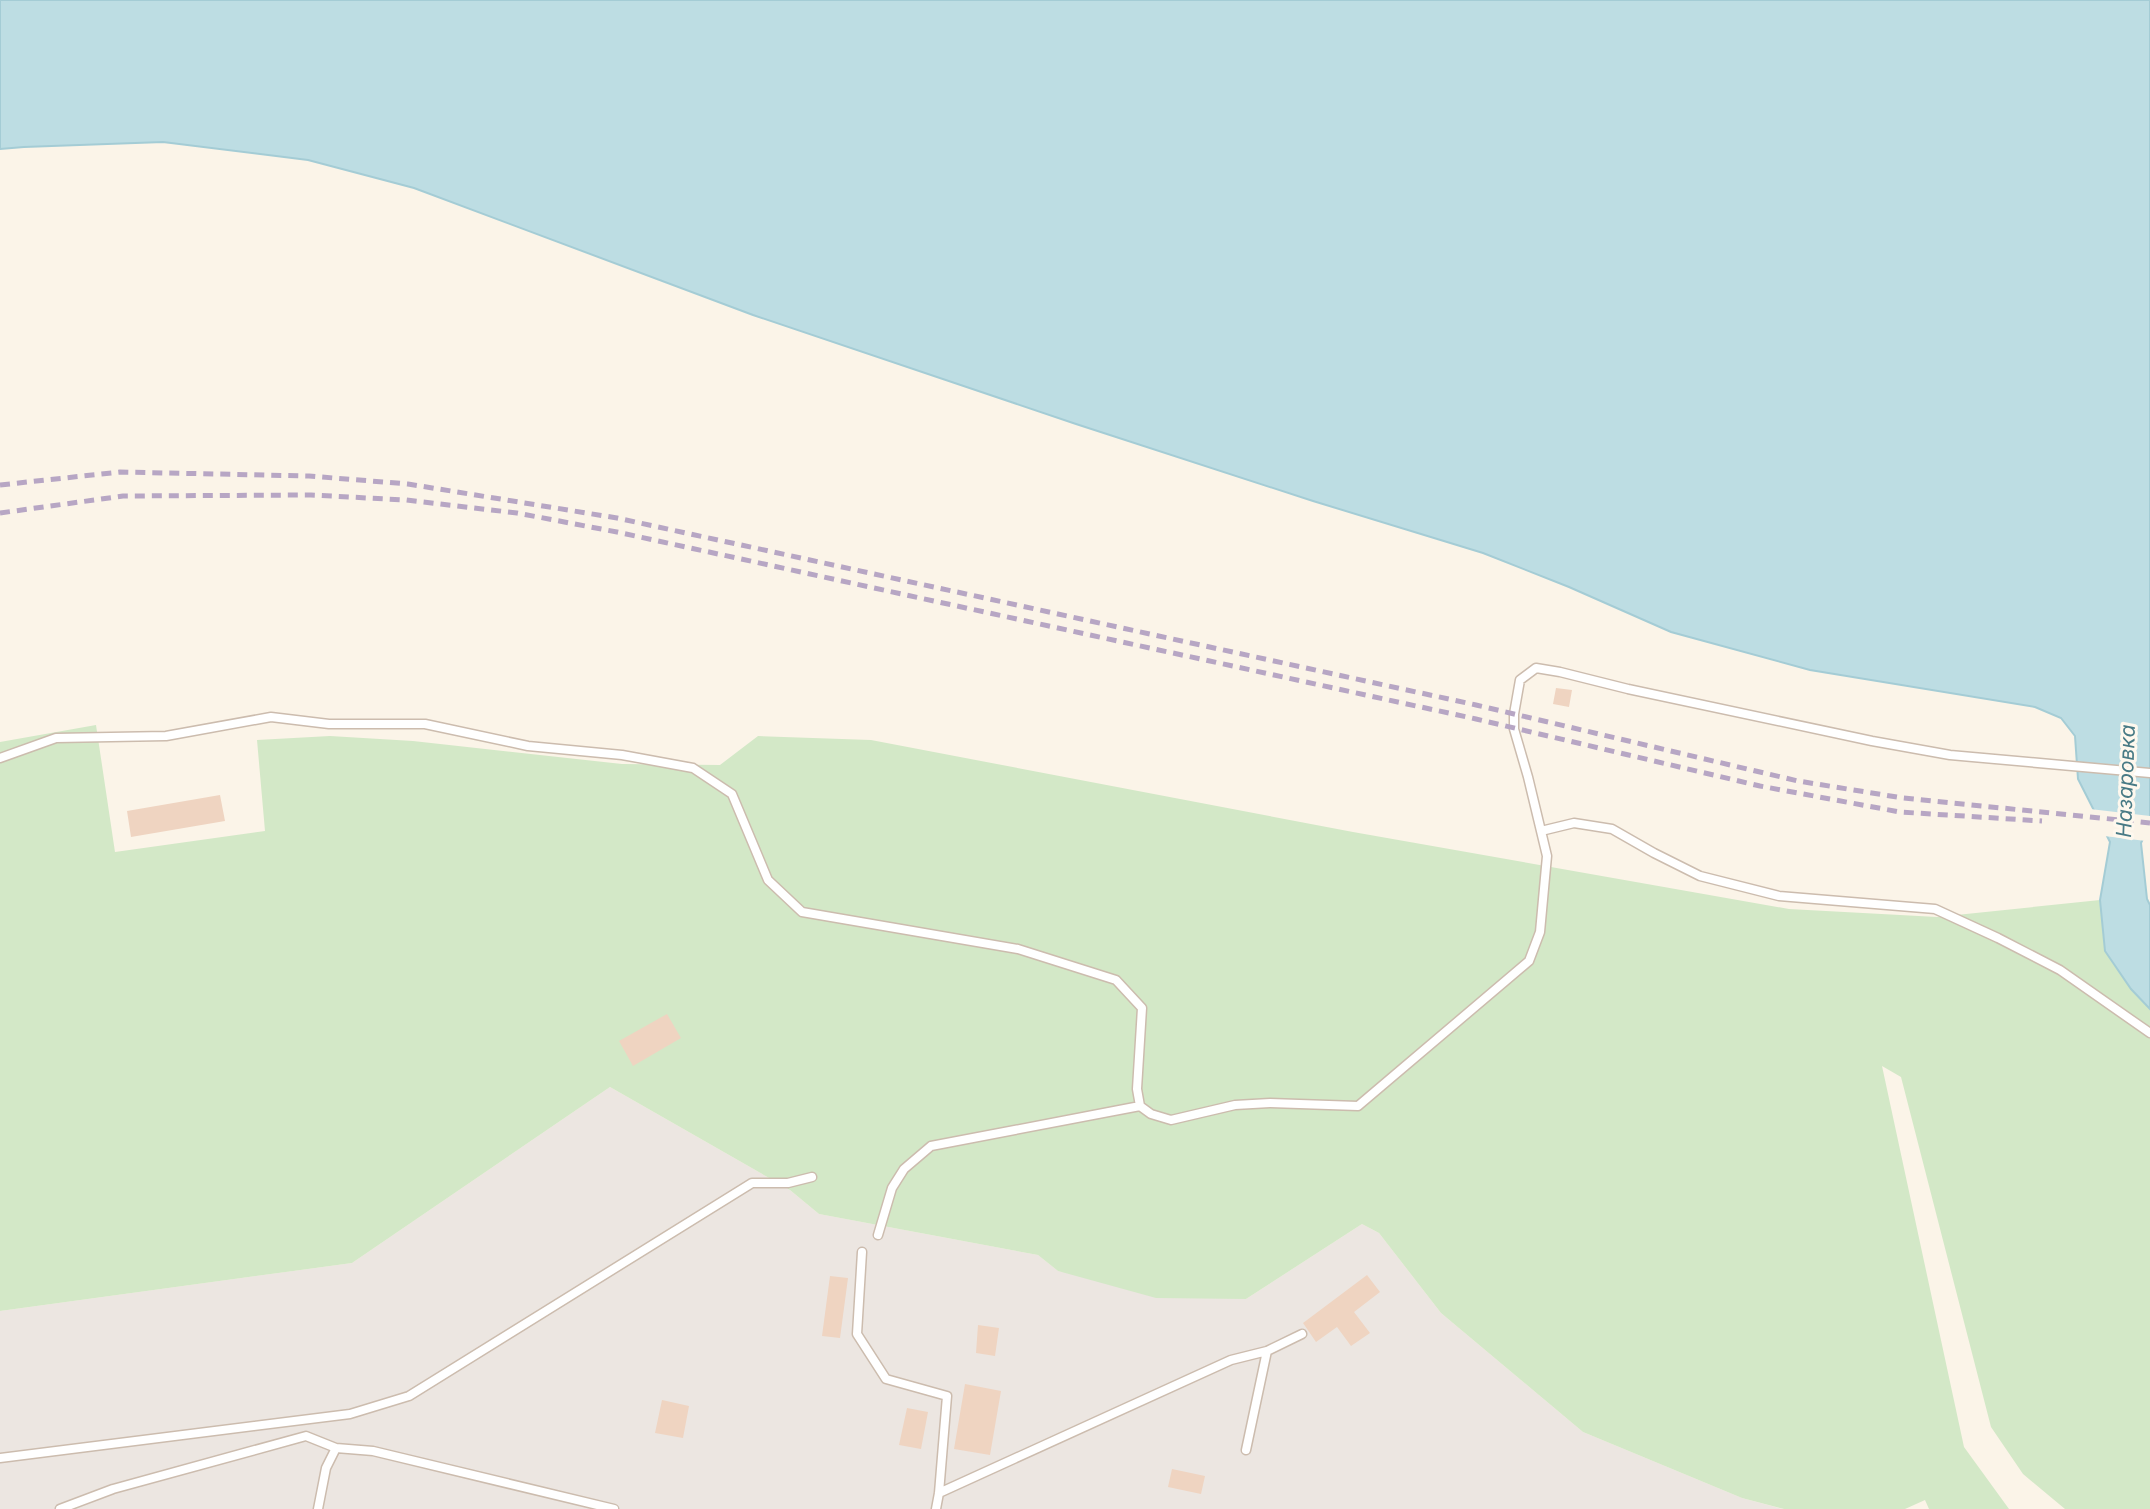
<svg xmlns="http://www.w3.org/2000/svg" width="2150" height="1509" viewBox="0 0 2150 1509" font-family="Inter,sans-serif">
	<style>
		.industrial { fill: #ece6e1 }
		.green { fill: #d3e8c7 }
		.water { fill: #bddde3; stroke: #a4ccd5; stroke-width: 2 }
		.pier { fill: #fbf4e8 }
		.building { fill: #efd4c1 }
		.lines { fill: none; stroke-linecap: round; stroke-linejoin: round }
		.lane-casing { stroke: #ccbcae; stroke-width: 11 }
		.lane { stroke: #fff; stroke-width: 8 }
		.rail { stroke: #b7a6c4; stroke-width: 5; stroke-dasharray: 10 7; stroke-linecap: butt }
		.labels { text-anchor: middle; stroke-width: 6; stroke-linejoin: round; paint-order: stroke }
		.water-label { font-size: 21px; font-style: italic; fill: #487a85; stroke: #fef8ee }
	</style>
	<rect width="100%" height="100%" fill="#fbf4e8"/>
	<path class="industrial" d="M610 1087 790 1190 819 1214 1038 1255 1058 1271 1246 1299 1362 1224 1379 1233 1441 1313 1583 1432 1742 1498 1783 1509H0V1311L352 1263Z"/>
	<path class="green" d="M96 725 115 852 265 831 257 740 330 736 413 741 622 764 720 765 758 736 871 740 1353 832 1789 909 1937 917 2100 900 2105 951 2131 989 2150 1009V1509H2065L2023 1474 1991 1427 1901 1077 1882 1066 1964 1447 2009 1509H1929L1925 1500 1905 1509H1784L1742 1498 1583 1432 1441 1313 1379 1233 1362 1224 1246 1299 1156 1298 1058 1271 1038 1255 819 1214 790 1190 610 1087 352 1263 0 1311V742Z"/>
	<path class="water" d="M0 0H2150V825L2141 843 2147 899 2150 905V1009L2131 989 2105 951 2100 900 2110 842 2078 779 2075 736 2061 718 2035 707 1810 670 1671 632 1569 587 1483 553 1313 501 1076 424 753 315 414 188 308 160 163 142 24 147 0 149Z"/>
	<path class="pier" d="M2090 809 2150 816V833L2146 841 2104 836Z"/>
	<path class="building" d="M1556 688 1572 690 1569 707 1553 704Z
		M220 795 225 821 131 837 127 811Z
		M667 1014 681 1038 633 1066 619 1041Z
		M1367 1275 1380 1292 1354 1312 1370 1333 1351 1346 1337 1327 1316 1342 1303 1323Z
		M830 1276 848 1278 840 1338 822 1336Z
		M978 1325 999 1328 995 1356 976 1353Z
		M965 1384 1001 1391 990 1455 954 1449Z
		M662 1400 689 1406 683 1438 655 1433Z
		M907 1408 928 1412 921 1449 899 1445Z
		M1172 1469 1205 1476 1201 1494 1168 1487Z"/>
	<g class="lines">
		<g class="lane-casing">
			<path id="lane" d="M0 758 56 738 166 736 271 717 329 724H425L528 746 622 755 693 768 732 794 768 880 802 912 1018 949 1116 980 1142 1008 1137 1089 1140 1106 1151 1114 1171 1120 1235 1105 1270 1103 1358 1106 1529 961 1540 932 1547 856 1528 777 1514 729V714L1520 680 1536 668 1560 672 1628 689 1872 741 1950 755 2150 773
				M1541 831 1574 823 1612 829 1654 853 1700 876 1779 896 1935 909 1998 938 2060 970 2150 1033
				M878 1235 892 1188 904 1169 931 1146 1140 1106
				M862 1252 857 1334 886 1379 947 1396 939 1493 936 1509
				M1246 1450 1267 1351
				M0 1458 350 1414 409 1396 752 1183H788L812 1177
				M939 1493 1231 1360 1267 1351 1302 1334
				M60 1509 113 1489 306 1436 336 1448
				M318 1509 326 1468 336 1448 373 1451 614 1509"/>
		</g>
		<use href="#lane" class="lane"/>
		<path class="rail" d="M0 485 120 472 309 476 408 484 617 518 1476 705 1798 781 1903 798 2150 823
			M0 513 123 496 311 495 406 500 517 513 617 532 1476 719 1760 786 1900 812 2042 821"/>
	</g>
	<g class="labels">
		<g class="water-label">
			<text transform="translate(2126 781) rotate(-88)" y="7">Назаровка</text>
		</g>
	</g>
</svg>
